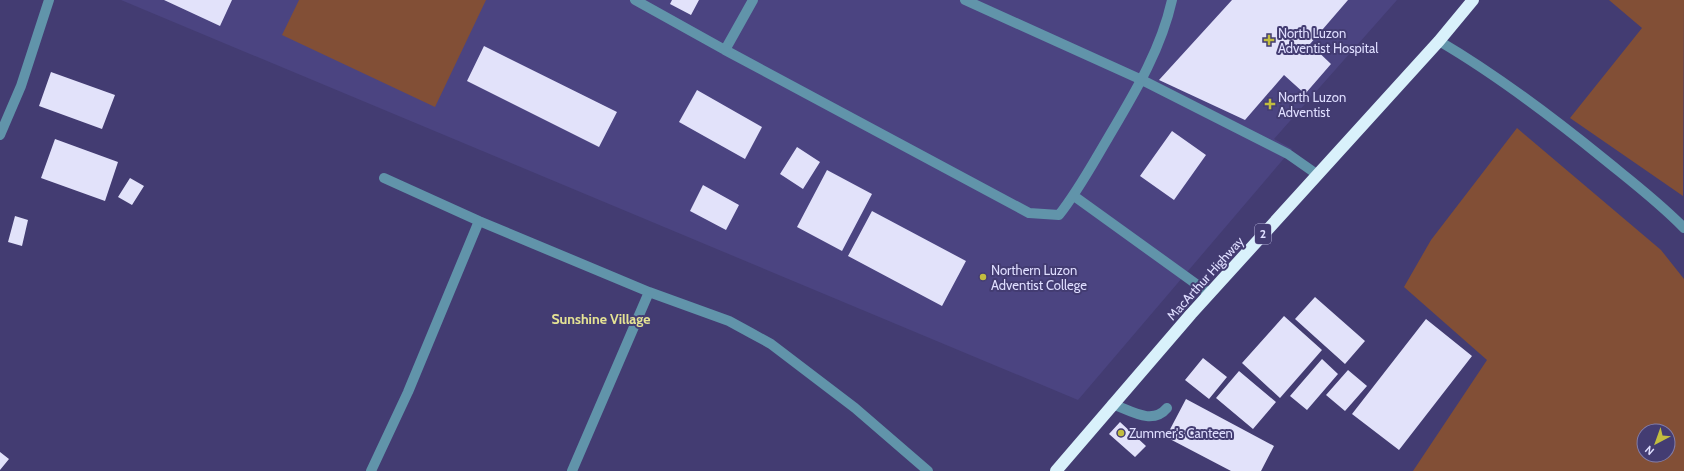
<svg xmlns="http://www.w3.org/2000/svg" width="1684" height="471" viewBox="0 0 1684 471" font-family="Cabin,sans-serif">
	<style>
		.built { fill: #4b4481 }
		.green { fill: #824f36; fill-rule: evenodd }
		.building { fill: #e2e2fa }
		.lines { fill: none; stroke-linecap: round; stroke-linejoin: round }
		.minor { stroke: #6194aa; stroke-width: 10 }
		.highway { stroke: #d9f1fb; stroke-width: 12 }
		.poi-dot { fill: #c2bd3f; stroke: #433c72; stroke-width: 1.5 }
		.labels { text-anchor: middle; stroke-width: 4; stroke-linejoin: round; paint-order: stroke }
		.shield { fill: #433c72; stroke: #b0add5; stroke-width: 1 }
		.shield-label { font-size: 12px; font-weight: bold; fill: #dfdeff }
		.poi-label { font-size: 13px; fill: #dfdeff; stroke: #433c72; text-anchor: start }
		.street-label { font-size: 13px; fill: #dfdeff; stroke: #433c72 }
		.neighbourhood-label { font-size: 14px; font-weight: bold; fill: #e5e394; stroke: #433c72 }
	</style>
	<rect width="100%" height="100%" fill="#433c72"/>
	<path class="built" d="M121 0H1397L1274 139 1292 149 1078 400Z"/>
	<path class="green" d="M299 0H486L435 107 282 35Z
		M1609 0H1684L1683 196 1570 118 1642 28Z
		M1517 128 1661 250 1684 279V471H1413L1487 360 1404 287 1431 240ZM1644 431H1668V455H1644Z"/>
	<path class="building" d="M164 0H232L220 26Z
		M672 0H699L691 15 670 4Z
		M1232 0H1348L1310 44 1331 64 1305 94 1284 75 1245 120 1159 80Z
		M484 46 617 112 599 147 467 81Z
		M51 72 115 95 102 129 39 106Z
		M697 90 762 127 745 159 679 122Z
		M1172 131 1206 155 1174 200 1140 176Z
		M55 139 118 162 105 201 41 178Z
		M797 147 820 162 803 189 780 174Z
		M827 170 872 194 842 251 797 227Z
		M130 178 144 186 132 205 118 197Z
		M703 185 739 205 726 230 690 211Z
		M872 211 966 261 942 306 848 256Z
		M15 216 28 220 22 246 8 242Z
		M1315 297 1365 341 1345 364 1295 319Z
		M1284 316 1322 350 1280 398 1242 363Z
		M1426 319 1472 356 1399 450 1352 414Z
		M1203 358 1227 377 1209 399 1185 380Z
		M1322 359 1338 374 1307 410 1290 396Z
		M1348 370 1367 386 1345 411 1326 395Z
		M1239 371 1276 402 1253 429 1216 398Z
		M1186 399 1274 446 1261 471H1231L1166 437Z
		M1120 422 1146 446 1135 457 1109 434Z
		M0 452 9 459 0 470Z"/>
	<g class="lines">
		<path class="minor" d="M635 0 725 50 753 0
			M965 0 1142 80 1288 154 1318 175
			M1439 41C1497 75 1551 116 1604 159 1631 181 1660 203 1684 228
			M725 50 1029 213 1059 215C1078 191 1092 165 1108 138 1134 94 1161 50 1172 0
			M0 135 21 86 49 0
			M384 178 479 221 649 292 729 321 751 333 771 344 855 408 928 471
			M1074 196 1210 294
			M1112 404C1130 410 1152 426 1167 408
			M371 471 408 392 479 221
			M572 471 649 292"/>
		<path class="highway" d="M1056 471 1191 314 1439 41 1473 0"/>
	</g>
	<g class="poi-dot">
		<path d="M1267 34h4v4h4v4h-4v4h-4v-4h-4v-4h4z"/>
		<path d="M1268 98h4v4h4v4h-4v4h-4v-4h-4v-4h4z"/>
		<circle cx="983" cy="277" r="4"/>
		<circle cx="1121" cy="433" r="4"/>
	</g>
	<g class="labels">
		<rect class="shield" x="1255" y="224" width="16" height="20" rx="3"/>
		<g class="shield-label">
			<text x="1263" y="238">2</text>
		</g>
		<g class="poi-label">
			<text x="1278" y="38">North Luzon<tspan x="1278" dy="15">Adventist Hospital</tspan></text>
			<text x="1278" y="102">North Luzon<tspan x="1278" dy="15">Adventist</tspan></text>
			<text x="991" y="275">Northern Luzon<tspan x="991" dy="15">Adventist College</tspan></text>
			<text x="1129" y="438">Zummer's Canteen</text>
		</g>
		<g class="street-label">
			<text transform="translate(1205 278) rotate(-48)" y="5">MacArthur Highway</text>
		</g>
		<g class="neighbourhood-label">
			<text x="601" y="324">Sunshine Village</text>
		</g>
	</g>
	<g transform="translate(1656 443) rotate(221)"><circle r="19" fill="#433c72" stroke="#817daa"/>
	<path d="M0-3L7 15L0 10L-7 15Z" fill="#c2bd3f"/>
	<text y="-6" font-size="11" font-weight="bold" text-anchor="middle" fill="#dfdeff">N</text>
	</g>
</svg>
